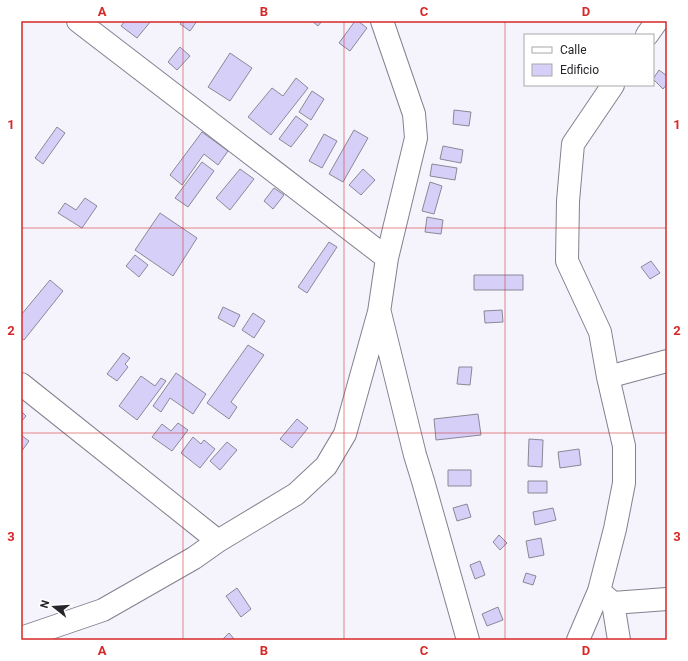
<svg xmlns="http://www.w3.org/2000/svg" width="688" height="661" viewBox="0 0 688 661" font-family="Roboto,sans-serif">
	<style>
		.building { fill: #d6d0f8; stroke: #8a8896 }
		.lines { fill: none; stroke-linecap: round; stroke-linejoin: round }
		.minor-casing { stroke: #83818f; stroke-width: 24 }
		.minor { stroke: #fff; stroke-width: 22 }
		.grid { fill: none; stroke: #d62828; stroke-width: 1; stroke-opacity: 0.55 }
		.neatline { fill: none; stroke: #d62828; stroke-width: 1.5 }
		.grid-label { font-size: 13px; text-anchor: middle; font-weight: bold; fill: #d62828 }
	</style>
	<rect width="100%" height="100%" fill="#f5f4fd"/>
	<path class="building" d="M125 21H151L137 38 121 26Z
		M182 21H197L190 31 180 24Z
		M312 21H322L318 26Z
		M355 21H358L367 28 350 51 339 43Z
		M180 47 190 56 177 70 168 62Z
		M230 53 252 68 230 101 208 87Z
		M659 70 667 76V84L663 89 653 79Z
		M296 78 308 88 271 135 248 117 272 88 283 96Z
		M312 91 324 99 311 120 299 112Z
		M454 110 471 112 469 126 453 124Z
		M296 116 308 125 291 147 279 139Z
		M57 127 65 133 43 164 35 158Z
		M354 130 368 138 343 182 329 174Z
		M202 132 228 151 218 165 204 154 182 185 170 175Z
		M324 134 337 141 322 168 309 161Z
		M443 146 463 150 461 163 440 159Z
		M202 162 214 171 188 207 175 198Z
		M432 164 457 168 455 180 430 176Z
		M240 169 254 179 230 210 216 198Z
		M363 169 375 180 361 195 349 185Z
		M430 182 442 186 434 214 422 211Z
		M274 188 284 195 273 209 264 201Z
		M85 198 97 206 82 228 58 213 65 203 76 210Z
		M160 213 197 238 173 276 135 250Z
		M427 217 443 220 441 234 425 232Z
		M329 242 337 247 307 293 298 287Z
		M135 255 148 265 139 277 126 266Z
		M651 261 660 273 650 279 641 267Z
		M474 275H523V290H474Z
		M50 280 63 291 24 340 21 338V315Z
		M223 307 240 315 234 327 218 318Z
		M502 310 503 322 485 323 484 311Z
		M253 313 265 321 254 338 242 330Z
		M248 345 264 355 231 402 237 407 229 419 207 403Z
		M123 353 130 358 125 364 128 367 117 381 107 374Z
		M459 367H472L470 385 457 384Z
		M176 373 206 394 193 414 170 398 161 412 153 406Z
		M141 376 155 386 161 378 166 381 137 420 119 406Z
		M21 411 26 416 21 422Z
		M478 414 481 435 436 440 434 419Z
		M297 419 308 428 292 448 280 439Z
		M178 423 188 430 172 451 152 437 162 424 171 431Z
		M21 435 29 441 21 452Z
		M193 437 201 444 204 440 215 449 200 468 181 453Z
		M529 439 543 440 542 467 528 466Z
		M227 442 237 450 220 470 210 461Z
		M579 449 581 465 560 468 558 452Z
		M448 470H471V486H448Z
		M528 481H547V493H528Z
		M467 504 471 517 457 521 453 508Z
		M553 508 556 520 535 525 533 512Z
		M499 535 507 543 500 550 493 542Z
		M541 538 544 555 529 558 526 541Z
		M480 561 485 575 475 579 470 565Z
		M526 573 536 576 533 585 523 582Z
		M237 588 251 609 241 617 226 596Z
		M498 607 503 620 487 626 482 614Z
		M229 633 235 640H222Z"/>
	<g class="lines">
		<g class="minor-casing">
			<path id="minor" d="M78 21 387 258
				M647 35 657 21
				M613 85 573 144 568 201 567 261 600 332 608 377 624 446V483L615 529 599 591 613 603 619 640
				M380 313 415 455 423 481 468 640
				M608 377 667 361
				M21 384 218 541
				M613 603 667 599
				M21 638 103 610 194 558 218 541 296 494 326 466 345 434 379 312 387 258 416 138 414 114 382 21
				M578 640 599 591"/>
		</g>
		<use href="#minor" class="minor"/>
	</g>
	<path class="grid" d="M183 21V640M344 21V640M505 21V640M21 228H667M21 433H667"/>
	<rect width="688" height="661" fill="none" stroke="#ffffff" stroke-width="44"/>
	<rect x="524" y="34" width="130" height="52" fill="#ffffff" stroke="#a8a8aa"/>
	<rect x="532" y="47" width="20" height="6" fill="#ffffff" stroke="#a8a8aa"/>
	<text x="560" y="54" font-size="12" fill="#25252a">Calle</text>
	<rect x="532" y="64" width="20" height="12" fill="#d6d0f8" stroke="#a8a8aa"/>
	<text x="560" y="74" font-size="12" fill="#25252a">Edificio</text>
	<g transform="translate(54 607) rotate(287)" stroke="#ffffff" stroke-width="3" paint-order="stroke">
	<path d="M0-3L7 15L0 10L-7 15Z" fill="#25252a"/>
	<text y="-6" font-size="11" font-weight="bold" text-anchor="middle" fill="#25252a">N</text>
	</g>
	<rect x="22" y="22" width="644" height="617" class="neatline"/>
	<g class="grid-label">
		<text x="102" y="16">A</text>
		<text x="264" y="16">B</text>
		<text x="424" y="16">C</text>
		<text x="586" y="16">D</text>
		<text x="11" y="129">1</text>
		<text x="677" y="129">1</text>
		<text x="11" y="335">2</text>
		<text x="677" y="335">2</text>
		<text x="11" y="541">3</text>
		<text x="677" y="541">3</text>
		<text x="102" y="655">A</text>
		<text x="264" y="655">B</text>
		<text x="424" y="655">C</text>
		<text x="586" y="655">D</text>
	</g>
</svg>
